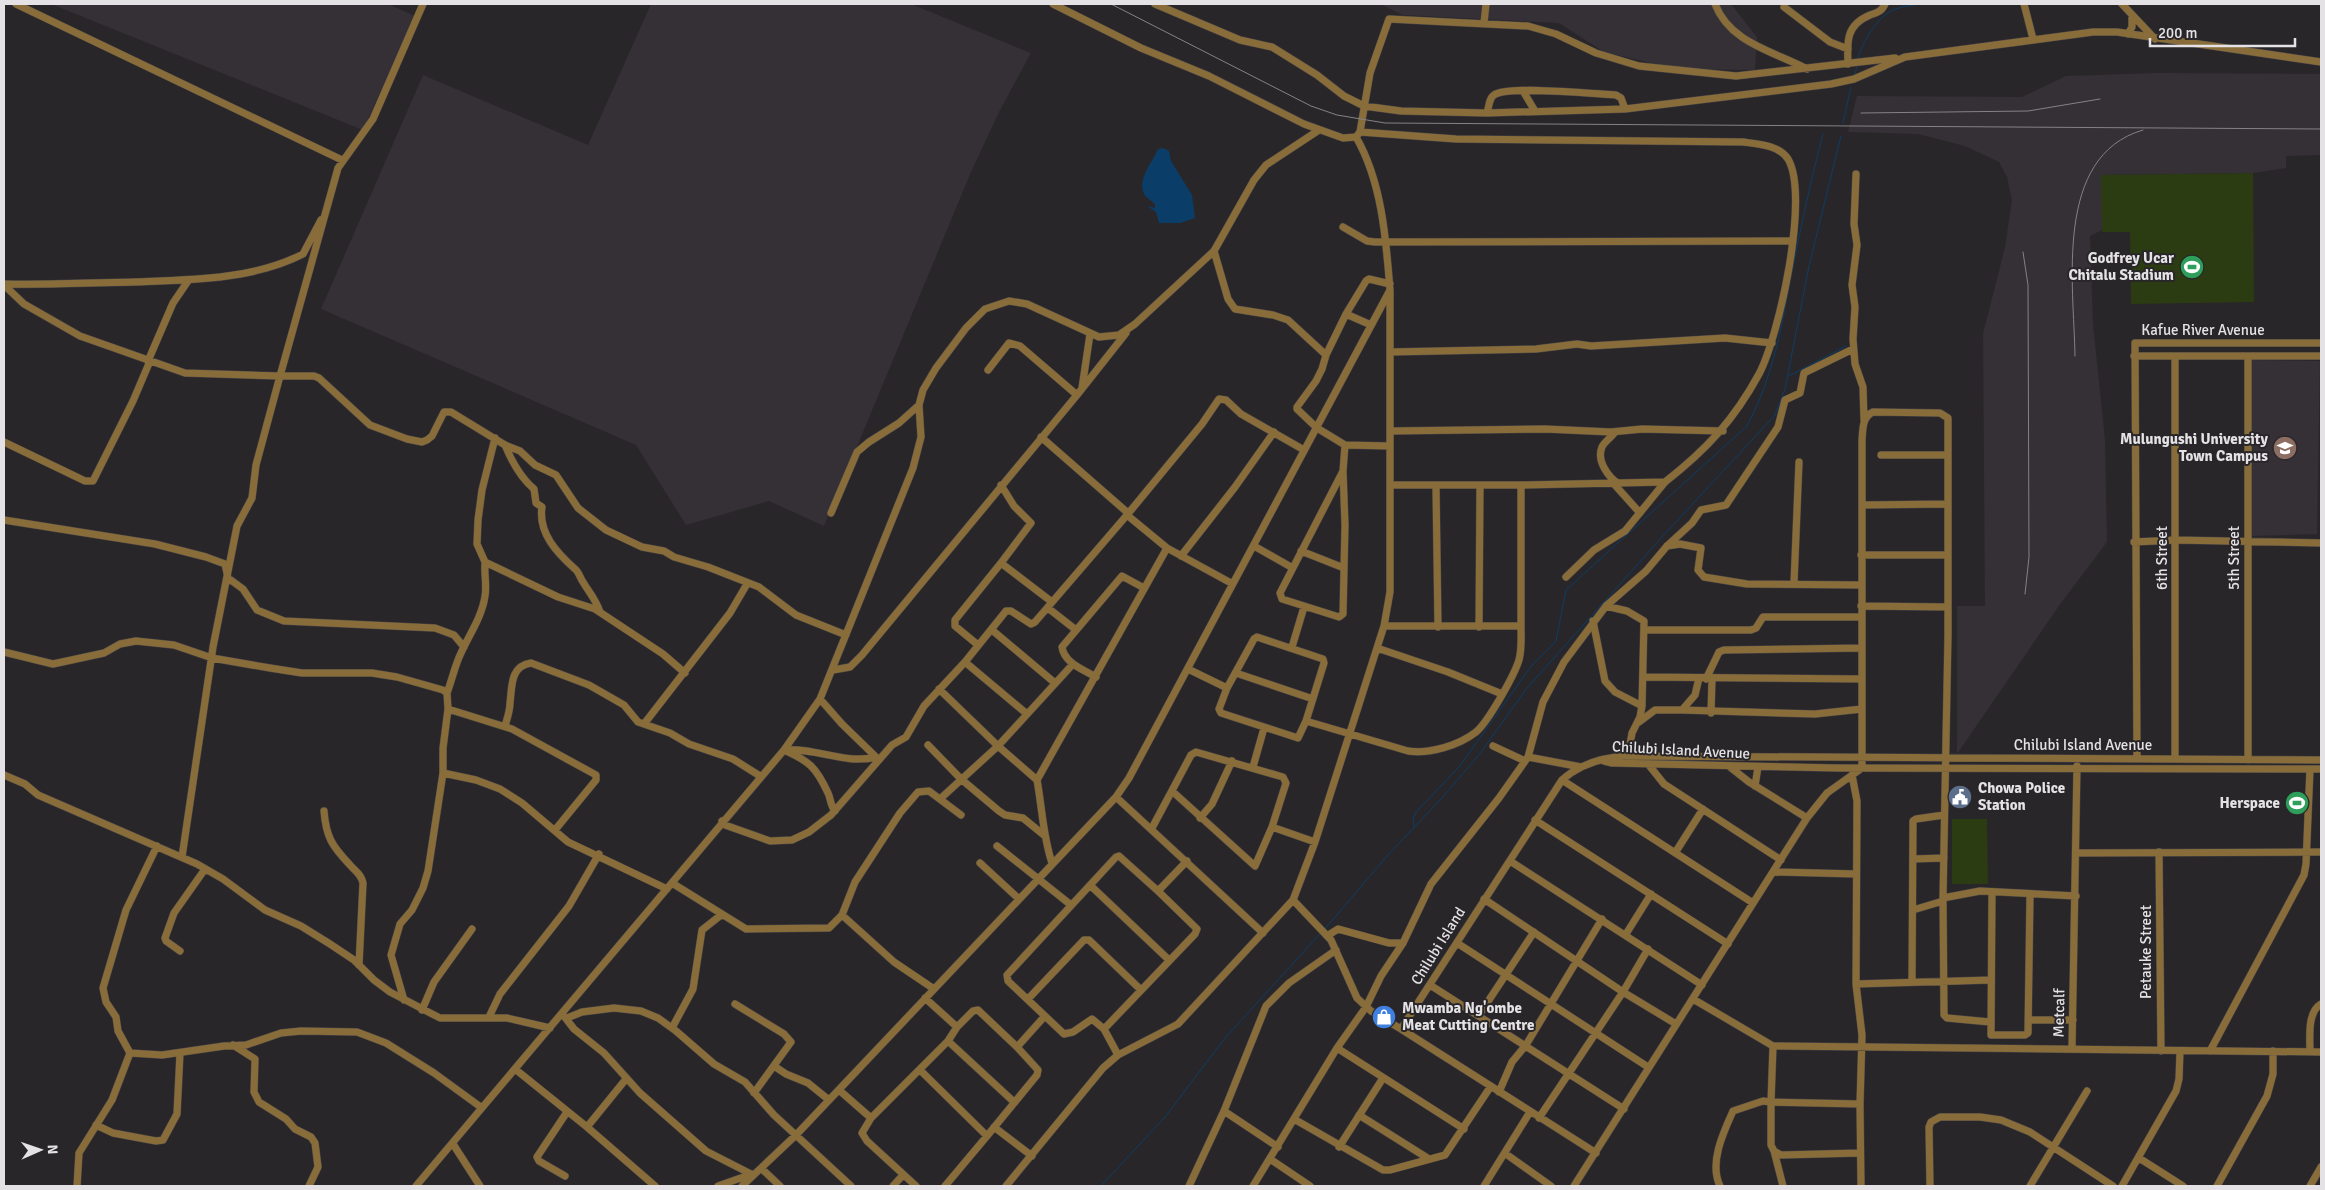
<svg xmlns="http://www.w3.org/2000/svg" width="2325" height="1190" viewBox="0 0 2325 1190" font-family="Signika,sans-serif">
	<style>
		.built { fill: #352f36 }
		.green { fill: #2b3b12 }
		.water { fill: #0a3e68 }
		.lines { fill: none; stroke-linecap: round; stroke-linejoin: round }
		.stream { stroke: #0a3e68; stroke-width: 1 }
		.minor-casing { stroke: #474447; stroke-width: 8 }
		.minor { stroke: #886c3a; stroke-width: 7 }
		.rail { stroke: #858285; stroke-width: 1 }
		.labels { text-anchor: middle; stroke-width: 4; stroke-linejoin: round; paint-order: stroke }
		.poi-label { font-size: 15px; font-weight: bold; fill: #e4e2e4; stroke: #292629; text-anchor: end }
		.street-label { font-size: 15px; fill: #e4e2e4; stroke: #292629 }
	</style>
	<rect width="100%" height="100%" fill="#292629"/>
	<path class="built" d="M51 4H388L415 16 363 130Z
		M651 4H911L1031 53 999 112 971 172 824 526 769 501 686 525 636 445 321 309 423 75 588 145Z
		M1380 4H1731L1757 37 1755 70 1677 69 1604 52 1559 23 1403 15Z
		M2156 73 2321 74V155L2286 156V168L2253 173 2102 175V230L2090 236 2093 324 2105 440 2107 542 2061 603 1957 754V606H1985L1983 334 2005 247 2012 200 2007 177 1999 162 1965 146 1918 134 1848 132 1857 96 2022 97 2066 76Z
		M2251 360 2320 361 2317 534 2252 536Z"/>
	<path class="green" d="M2253 173 2254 302 2131 304 2130 232H2102L2101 175Z
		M1952 819H1987L1988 884H1952Z"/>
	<path class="water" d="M1163 148 1169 151 1171 161 1192 195 1195 218 1180 223H1159L1156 212 1147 206 1155 208V205C1153 201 1147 199 1144 194 1137 178 1153 162 1158 149Z"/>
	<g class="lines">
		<path class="stream" d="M1858 58C1863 42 1878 14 1896 9 1903 6 1911 6 1919 4
			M1855 74 1857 66
			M1843 123 1851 87
			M1789 376 1846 346
			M1414 827 1413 818 1417 811 1459 767 1532 665 1556 641 1566 590 1747 426C1774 374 1781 329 1792 272 1801 226 1811 179 1823 134
			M1325 929 1386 857 1441 799 1478 756 1527 688 1662 537 1775 415 1785 389 1809 266 1841 136
			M1101 1186 1165 1117 1225 1038 1320 934"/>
		<g class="minor-casing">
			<path id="minor" d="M16 4 342 160
				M1053 4 1141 48 1209 76 1304 124 1343 138 1356 137 1360 132 1370 73 1389 19 1528 26 1556 34 1596 53 1639 66 1736 76 1895 58
				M1155 4 1240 40 1272 47 1317 75 1344 96 1364 106 1401 111 1487 113 1625 109 1831 84 1854 79 1905 57 2093 32H2117L2321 62
				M1715 4C1730 43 1773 51 1807 69
				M2024 4 2033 39
				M2122 4 2155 39
				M1784 7 1830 42 1848 49
				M1484 23 1486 4
				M2128 34 2132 27V17
				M1848 64C1847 41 1846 25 1870 15 1877 13 1882 11 1885 4
				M1523 91 1535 111
				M1487 113C1489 107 1489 98 1494 95 1507 85 1595 94 1616 95L1621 98 1625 109
				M1360 132 1456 139 1743 142C1758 144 1779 145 1788 159 1810 196 1779 336 1759 374 1734 420 1706 450 1665 482
				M1856 174 1854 224 1857 245 1852 285 1855 307 1853 339 1855 364 1863 387 1864 420
				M1343 227 1367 241 1375 242 1793 241
				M1214 251 1228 299 1235 309 1273 315 1288 320 1326 355
				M4 284C47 285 91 283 134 282 188 280 253 280 303 254L321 220
				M1390 284 1369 279 1366 281 1346 314 1326 355 1322 369 1316 381 1297 407V409L1317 428 1345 445 1390 446
				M4 285 24 304 80 336 185 373 280 376 338 168 373 119 423 4
				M1346 314 1371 325
				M1390 352 1536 349 1577 344 1591 346 1725 338 1772 343
				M2134 356H2321
				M148 361 173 303 188 281
				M1082 388 1090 334
				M1077 395 1126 333
				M1391 431 1545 429 1611 432 1642 429 1723 431
				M1615 432C1612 437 1604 442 1602 447 1596 461 1609 478 1619 484
				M1041 437 1128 513
				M495 438 482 490 478 520 477 544 485 562 558 597 595 609 663 654 685 673
				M4 442 85 481H93L133 401 150 361
				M505 445C512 462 520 477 534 489L536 503 542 507C538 533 557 553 575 569 579 572 580 578 583 582 590 594 595 598 600 612
				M1881 455H1947
				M1343 471 1280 593 1282 599 1339 617 1343 614 1345 525 1343 471 1345 445
				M1614 484 1640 513
				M1521 485 1665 482 1625 531 1594 550 1566 577
				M1436 486 1438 627
				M1862 505 1947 504
				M831 513 857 452 869 442 899 423 919 405
				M1127 515 1202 424 1219 399 1226 400 1241 414 1304 450
				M4 520 155 544 206 557 225 564 228 578 243 589 257 610 284 621 435 628 454 635 464 647
				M2134 542 2176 540 2321 543
				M1254 546 1291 567
				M1667 546 1680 544 1701 548 1698 570 1704 577 1747 584 1861 585
				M1301 551 1344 568
				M1861 555H1947
				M1181 556 1235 487 1274 432
				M1001 563 1031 523 1014 506 1001 485
				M1794 583 1799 462
				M1606 606 1627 611 1644 621 1642 706 1640 717 1632 733 1628 756
				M1861 606 1948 607
				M1048 608 1076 630
				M1593 621 1605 681 1615 692 1642 706
				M1384 626H1521V485H1391
				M1479 627 1480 486
				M992 630 1055 683
				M1645 630H1751L1756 628 1763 617H1861
				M1257 637 1323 659 1324 663 1306 721 1298 738 1221 713 1219 709 1227 688 1254 639Z
				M978 645 955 626V620L1001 563 1052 602
				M1292 647 1304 607
				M1377 648 1448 672 1502 694
				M4 652 53 664 104 653 120 644 136 641 174 645 212 658 270 668 302 673H372L397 677 443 690 447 693 448 709 443 748V773L428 871 423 888 412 910 400 924 391 955 404 1000
				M1073 664 998 746 1037 780 1167 548
				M1188 669 1227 688
				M833 670 850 667 862 655 1077 395 1020 346 1009 343 988 370
				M1236 673 1313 699
				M1096 677C1084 670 1064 663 1062 647L1122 576 1144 588
				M1643 677 1862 679
				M1706 679 1719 652 1724 650 1862 648
				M939 689 998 746 940 799
				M447 693C452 680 455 665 461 653 469 635 482 617 485 596 487 586 484 574 485 562
				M820 699 842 724 877 758
				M448 709 512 729 596 775V780L555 830
				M1682 710 1815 714 1862 709
				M1711 713 1712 679
				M1027 714 965 662 1006 611H1011L1031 624 1035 622 1127 515 1167 548 1231 583
				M1306 721 1408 751C1429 754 1458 746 1476 732 1488 722 1514 676 1519 660 1522 649 1521 637 1521 626
				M1639 722 1655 710H1682L1695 695 1699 678
				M644 724 730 613 747 584
				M505 726C507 719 510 711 510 703 512 687 510 666 531 663L589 685 624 705 638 722 670 733 689 744 733 759 760 776
				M928 745 961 779 999 811 1005 815 1023 818 1045 836
				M1493 746 1525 761
				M1528 757 1581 767
				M2137 759 2135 343H2321
				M2175 759V357
				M2248 760V356
				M1604 761 1612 763 1838 768 2321 769
				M1648 764 1664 784 1781 860
				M1253 767 1264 728
				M1730 767 1749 782 1807 818
				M443 773 476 780 500 789 522 803 568 842 667 889
				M4 775 25 784 38 795 197 864 223 879 265 910 301 926 330 944 354 960 374 980 390 992 440 1018H507L550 1028
				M1852 775 1857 801 1856 984 1862 1035 1860 1104 1861 1186
				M1037 780C1042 807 1043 837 1052 863
				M1562 780 1753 903
				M1755 786 1758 767
				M1116 797 1129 778 1389 292
				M324 811C326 837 332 846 350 865 356 872 361 874 363 883L359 965
				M835 811C830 805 831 799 828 793 816 767 809 761 784 750 815 747 845 765 876 757
				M1200 818 1212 804 1232 761
				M1535 820 1728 944
				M722 821 725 825 770 841 792 840 809 832 831 815 892 745 906 737 924 706 965 662
				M1272 827 1315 842
				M1152 828 1191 755 1196 752 1283 777 1286 783 1272 827 1255 866 1172 791
				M997 846 1071 905
				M2159 852 2161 1051
				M1675 853 1703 809
				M2076 853 2321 852
				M182 857 213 647 237 526 252 498 256 465 280 376H314L319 378 370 425 407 439 422 442 427 440 432 436 444 412H451L505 445 520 451 535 465 556 475 578 508 606 530 642 547 664 551 674 557 708 567 759 587 796 615 846 635
				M1913 859 1944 858
				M1510 861 1702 985
				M980 863 1019 899
				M1774 872 1856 874
				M672 883 746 929 829 928 842 915 855 882 900 813 918 792 929 791 961 815
				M1091 886 1169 960
				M1158 891 1187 861
				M1992 892 1991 1035H2025L2028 1033 2030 895
				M1943 898 1980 891 2076 896
				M1484 899 1623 992 1676 1024
				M1293 900 1331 940 1357 998 1371 1011 1401 1029 1562 780C1580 764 1604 757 1628 756L2321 760
				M1913 910 1943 901
				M842 915 894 962 934 989
				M1626 934 1651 894
				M1327 936 1338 929 1389 943H1403
				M1457 943 1648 1067
				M180 951 166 941 165 938 174 913 205 869
				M1912 981 1913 821 1916 819 1944 815
				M1856 984 1991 980
				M1430 985 1624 1109
				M925 998 957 1027
				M1028 999 1084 940H1089L1141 990
				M1693 999 1773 1046 2321 1052
				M735 1004 784 1034 791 1042 754 1093
				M422 1010 434 982 472 929
				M1479 1015 1534 932
				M564 1016 574 1029 604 1053 640 1093 706 1151 751 1174
				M489 1017 500 994 569 906 599 854
				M567 1018 582 1012 614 1008 641 1011 658 1018 676 1031 714 1064 745 1082 774 1115 851 1186
				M2029 1020H2073
				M672 1028 693 989 702 930 721 915
				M1104 1029 1195 934 1197 929 1158 891 1119 856 1116 857 1007 975 1008 981 1064 1034 1073 1032 1092 1019 1104 1029 1118 1055
				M1401 1029 1596 1153
				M948 1041 1014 1102
				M233 1045 255 1059 254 1092 259 1102 286 1119 295 1129 311 1137 315 1143 318 1167 309 1186
				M1773 1046 1771 1102 1860 1104
				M1017 1047 1044 1017
				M1337 1048 1464 1129
				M2072 1048 2077 766
				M2210 1051 2304 875 2306 864 2310 769
				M2310 1052C2310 1038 2307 1012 2321 1004
				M130 1053 162 1055 224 1046 246 1045 281 1033 301 1031 357 1032 386 1043 434 1073 482 1108
				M130 1053 118 1031 116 1017 106 1002 103 988 126 910 157 846
				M774 1066 786 1074 808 1083 829 1100
				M515 1069 587 1127 655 1186
				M839 1090 871 1118
				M1499 1092 1512 1062 1526 1045 1602 919
				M1224 1111 1278 1147
				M1359 1115 1429 1159
				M1539 1118 1623 992 1648 949
				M1294 1119 1383 1170H1390L1445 1155 1491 1086
				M96 1125 113 1133 156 1141 163 1140 177 1114 180 1053
				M587 1127 626 1079
				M994 1127 1032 1156
				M453 1144 480 1186
				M1339 1147 1383 1078
				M1774 1151 1783 1186
				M1506 1154 1551 1186
				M2139 1158 2183 1186
				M1270 1159 1310 1186
				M762 1169 780 1186
				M565 1176 539 1161 537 1157 567 1112
				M77 1186 79 1153 112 1100 130 1053
				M416 1186 784 750 820 699 913 468 921 437 919 405 923 390 936 368 966 328 985 309 1009 301 1027 304 1099 337 1119 335 1135 324 1214 251 1254 180 1266 165 1319 130
				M718 1186 752 1174
				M742 1186 796 1135 1116 797 1263 933
				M893 1186 903 1175
				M916 1186 867 1141 862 1133 871 1118 948 1041 957 1027 973 1011 978 1010 1017 1047 1038 1070 1037 1075 987 1136 920 1070
				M945 1186 987 1136
				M1006 1186 1103 1068 1118 1055 1178 1024 1293 900 1315 842 1384 626 1390 592V290C1386 239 1382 182 1356 137
				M1189 1186 1224 1111 1266 1006 1289 983 1336 950
				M1253 1186 1337 1048 1366 1007 1381 976 1403 943 1431 884 1499 798 1528 757 1543 702 1564 662 1606 606 1646 571 1667 546 1692 523 1701 510 1726 505 1778 427 1785 400 1800 393 1804 373 1853 349
				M1484 1186 1530 1112
				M1574 1186 1807 818 1827 793 1862 768V440C1863 429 1862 417 1873 412L1940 413 1948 418V635L1943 898 1944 1015 1947 1018 1990 1022
				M1720 1186C1709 1163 1723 1133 1733 1111L1763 1101 1771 1102V1145L1774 1151 1781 1155 1860 1153
				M1930 1186 1929 1127 1931 1122 1940 1117H1980L2001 1120 2030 1132 2113 1186
				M2030 1186 2087 1091
				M2122 1186 2176 1091 2179 1079 2180 1051
				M2217 1186 2267 1096 2273 1074V1051
				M2310 1186 2321 1167"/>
		</g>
		<use href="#minor" class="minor"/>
		<path class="rail" d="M1111 4 1311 106 1337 115 1385 123 2321 129
			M1861 113 2028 111 2100 99
			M2023 252 2028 285 2029 557 2025 594
			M2075 356C2074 285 2053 156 2143 130"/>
	</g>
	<defs>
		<g id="stadium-disc" transform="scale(1.25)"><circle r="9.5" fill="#2e9e5b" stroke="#292629"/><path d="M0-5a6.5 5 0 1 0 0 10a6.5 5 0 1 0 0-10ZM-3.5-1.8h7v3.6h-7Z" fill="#fff"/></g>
		<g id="university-disc" transform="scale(1.25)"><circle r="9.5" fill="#8d6e63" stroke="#292629"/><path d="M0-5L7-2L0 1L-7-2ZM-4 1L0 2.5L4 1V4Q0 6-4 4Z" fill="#fff"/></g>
		<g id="civic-disc" transform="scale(1.25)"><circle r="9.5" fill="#5c6f8a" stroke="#292629"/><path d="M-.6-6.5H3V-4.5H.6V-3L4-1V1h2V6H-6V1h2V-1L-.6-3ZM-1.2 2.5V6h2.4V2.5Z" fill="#fff"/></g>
		<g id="shop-disc" transform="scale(1.25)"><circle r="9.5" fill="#3f7fe0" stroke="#292629"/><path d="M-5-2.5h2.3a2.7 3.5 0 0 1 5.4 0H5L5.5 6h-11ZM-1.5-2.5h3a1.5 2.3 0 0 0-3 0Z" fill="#fff"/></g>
	</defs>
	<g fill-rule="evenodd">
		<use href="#stadium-disc" x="2192" y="267"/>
		<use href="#university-disc" x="2285" y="448"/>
		<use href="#civic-disc" x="1960" y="797"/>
		<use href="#stadium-disc" x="2297" y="803"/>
		<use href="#shop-disc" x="1384" y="1017"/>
	</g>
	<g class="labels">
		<g class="poi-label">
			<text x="2174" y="263">Godfrey Ucar<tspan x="2174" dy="17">Chitalu Stadium</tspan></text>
			<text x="2268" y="444">Mulungushi University<tspan x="2268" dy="17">Town Campus</tspan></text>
			<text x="1978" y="793" text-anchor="start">Chowa Police<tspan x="1978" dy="17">Station</tspan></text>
			<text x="2280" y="808">Herspace</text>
			<text x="1402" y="1013" text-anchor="start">Mwamba Ng'ombe<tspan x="1402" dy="17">Meat Cutting Centre</tspan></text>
		</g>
		<g class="street-label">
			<text x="2203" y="335">Kafue River Avenue</text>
			<text transform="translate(2162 558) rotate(-90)" y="5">6th Street</text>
			<text transform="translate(2234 558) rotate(-90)" y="5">5th Street</text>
			<text x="2083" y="750">Chilubi Island Avenue</text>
			<text transform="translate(1681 750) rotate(3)" y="5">Chilubi Island Avenue</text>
			<text transform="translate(1438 946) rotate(-58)" y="5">Chilubi Island</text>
			<text transform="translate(2146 952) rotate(-90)" y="5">Petauke Street</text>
			<text transform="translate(2059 1013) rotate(-89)" y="5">Metcalf</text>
		</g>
	</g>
	<rect width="2325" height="1190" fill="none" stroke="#e4e2e4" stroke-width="10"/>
	<g transform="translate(40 1150) rotate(88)" stroke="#292629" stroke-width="4" paint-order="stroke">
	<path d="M0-4L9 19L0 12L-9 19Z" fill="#e4e2e4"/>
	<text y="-8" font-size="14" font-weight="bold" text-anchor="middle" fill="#e4e2e4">N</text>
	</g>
	<path d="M2150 38v8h145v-8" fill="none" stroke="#e4e2e4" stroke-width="2.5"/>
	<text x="2158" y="38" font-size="15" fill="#e4e2e4" stroke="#292629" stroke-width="4" paint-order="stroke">200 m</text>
</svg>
